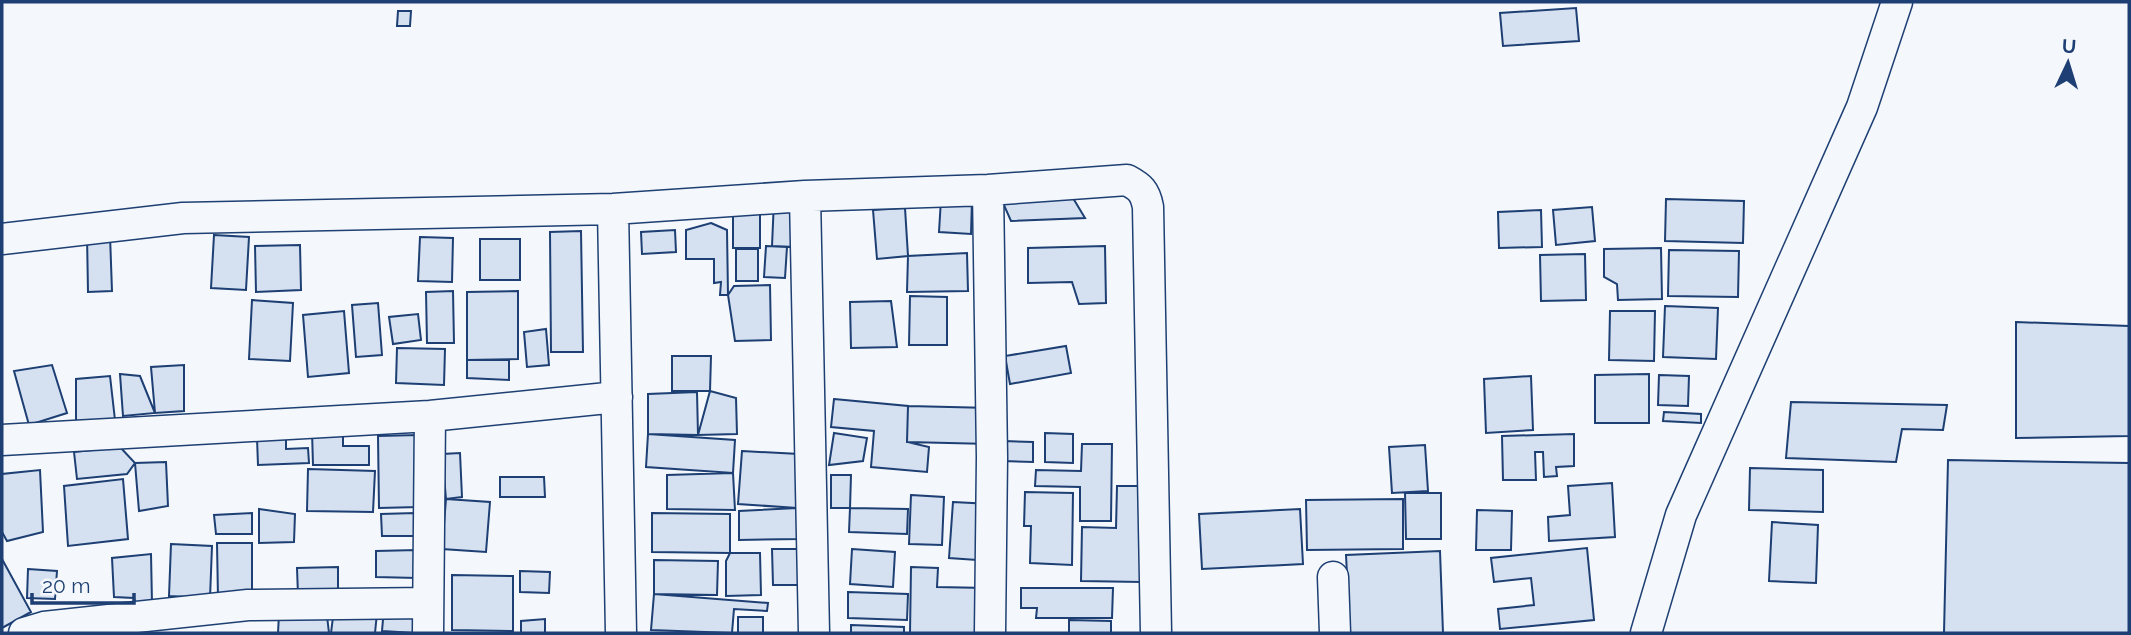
<svg xmlns="http://www.w3.org/2000/svg" width="2131" height="635" viewBox="0 0 2131 635" font-family="Raleway,sans-serif">
	<style>
		.building { fill: #d5e0f0; stroke: #1d3f73; stroke-width: 2 }
		.lines { fill: none; stroke-linecap: round; stroke-linejoin: round }
		.street-casing { stroke: #1d3f73; stroke-width: 33 }
		.street { stroke: #f4f7fb; stroke-width: 30 }
	</style>
	<rect width="100%" height="100%" fill="#f4f7fb"/>
	<path class="building" d="M1576 8 1579 41 1503 46 1500 13Z
		M398 11H411L410 26H397Z
		M1073 198 1085 218 1011 221 1003 203Z
		M941 199 972 200 971 234 939 232Z
		M1666 199 1744 201 1743 243 1665 241Z
		M774 200 797 201 795 247 772 246Z
		M733 201H760V248H733Z
		M1592 207 1595 241 1556 245 1553 210Z
		M905 208 908 256 877 259 873 210Z
		M1541 210 1542 247 1499 248 1498 212Z
		M711 223 727 230 728 295H720L721 282 714 283V259H686V230Z
		M675 230 676 252 642 254 641 232Z
		M581 231 583 352H551L550 232Z
		M87 235H110L112 291 88 292Z
		M214 235 249 237 246 290 211 288Z
		M420 237 453 238 452 282 418 281Z
		M480 239H520V280H480Z
		M300 245 301 290 256 292 255 246Z
		M766 246 787 247 785 278 764 277Z
		M1105 246 1106 303 1079 304 1072 282 1028 283V248Z
		M1661 248 1662 299 1618 300 1617 284 1604 277V249Z
		M736 249H758V281H736Z
		M1669 250 1739 251 1738 297 1668 296Z
		M967 253 968 291 907 292 908 256Z
		M1585 254 1586 300 1541 301 1540 255Z
		M770 285 771 340 735 341 728 295 734 286Z
		M453 291 454 343H427L426 292Z
		M518 291V359L467 360V292Z
		M910 296 947 297V345H909Z
		M252 300 293 303 290 361 249 359Z
		M891 301 897 347 851 348 850 302Z
		M378 303 382 355 356 357 352 305Z
		M1665 306 1718 308 1716 359 1663 357Z
		M344 311 349 373 308 377 303 315Z
		M1610 311H1655L1654 361 1609 360Z
		M418 314 421 340 393 344 389 317Z
		M2016 322 2129 326V436L2016 438Z
		M546 329 549 365 527 367 524 332Z
		M1066 346 1071 373 1010 384 1005 356Z
		M397 348 445 349 444 385 396 383Z
		M672 356H711L710 391H672Z
		M467 360H509V380L467 378Z
		M52 365 67 413 29 425 14 371Z
		M184 365V411L155 413 151 367Z
		M120 374 140 376 155 413 123 416Z
		M1649 374V423H1595V375Z
		M1659 375 1689 376 1688 406 1658 405Z
		M110 376 115 420 76 421V379Z
		M1531 376 1533 430 1486 433 1484 379Z
		M710 391 736 398 737 434 698 435Z
		M697 392 698 435 648 434V394Z
		M834 399 908 406 907 442 929 447 927 472 871 467 874 431 831 427Z
		M1791 402 1947 405 1943 430 1902 429 1896 462 1786 458Z
		M908 406 991 408 990 444 907 442Z
		M1664 412 1701 414V423L1663 421Z
		M343 430V446H369V465H313L312 431Z
		M834 433 867 438 863 461 829 465Z
		M1045 433 1073 434V463L1045 462Z
		M648 434 735 440 733 473 646 467Z
		M1574 434V466L1556 467 1557 476 1544 477 1543 452H1535L1536 480H1503L1502 436Z
		M418 435 419 507 379 508 378 436Z
		M286 437V449L308 448 309 463 258 465 257 438Z
		M1003 441 1033 442V462L1002 461Z
		M1082 444H1112L1111 521H1080V487L1035 486 1036 470 1081 471Z
		M1425 445 1428 491 1392 493 1389 447Z
		M120 447 135 463 127 474 77 479 74 452Z
		M742 451 799 454 797 508 738 504Z
		M460 453 462 497 446 499 442 454Z
		M1948 460 2129 463V633H1944Z
		M166 462 168 506 139 511 135 463Z
		M1750 468 1823 470V512L1749 510Z
		M308 469 375 471 373 512 307 511Z
		M40 470 43 532 7 541 2 532V474Z
		M733 473 735 510 667 509V475Z
		M831 475H851L850 508H831Z
		M500 477H544L545 497H500Z
		M123 479 128 539 68 546 64 486Z
		M1612 483 1615 537 1549 541 1548 517 1570 515 1568 486Z
		M1117 486H1143L1141 582 1081 581 1082 527 1116 528Z
		M1025 492 1073 493 1072 565 1030 563 1031 526H1024Z
		M1405 493H1441V539H1406Z
		M911 495 944 497 942 545 909 544Z
		M446 499 490 502 486 552 442 549Z
		M1403 499V549L1307 550 1306 500Z
		M953 502 991 504 977 560 949 558Z
		M797 508 799 539 739 540V511Z
		M850 508 908 509 907 534 849 532Z
		M259 509 295 514 294 542 259 543Z
		M1300 509 1303 564 1202 569 1199 514Z
		M1477 510 1512 511 1511 550H1476Z
		M252 513V534H216L214 515Z
		M415 513 416 536H382L381 514Z
		M652 513 730 514V553L652 552Z
		M1772 522 1818 525 1816 583 1769 581Z
		M217 543H252V597L218 598Z
		M171 544 212 546 210 598 169 596Z
		M1587 548 1594 620 1500 629 1498 609 1534 605 1531 578 1494 582 1491 558Z
		M772 549H804L805 585H773Z
		M852 549 895 552 893 587 850 584Z
		M417 550V578L376 577V551Z
		M1440 551 1443 633H1350L1346 555Z
		M730 553H760L761 595 726 596V561Z
		M151 554 152 603 136 607 134 598 114 597 112 558Z
		M2 559 31 612 2 628Z
		M654 560 718 561 717 595 654 594Z
		M338 567V594L298 595 297 568Z
		M911 567 938 568 937 587 987 588 985 633H910Z
		M28 569 57 571 55 599 27 598Z
		M520 571 550 572 549 593 520 592Z
		M452 575 513 576V631L452 630Z
		M1021 588H1113L1112 618H1036L1037 608H1021Z
		M848 592 908 594 907 620 848 618Z
		M654 594 768 603 767 611 734 609 732 633 651 630Z
		M384 608 417 611 415 633 382 631Z
		M334 609 377 613 375 633H331Z
		M279 614 327 616 329 633H278Z
		M738 617H763V633H738Z
		M545 619V633H521V621Z
		M1069 620 1111 621V633H1069Z
		M851 625 904 627V633H851Z"/>
	<g class="lines">
		<g class="street-casing">
			<path id="street" d="M988 190 992 457 990 633
				M805 196 814 633
				M613 209 621 633
				M2 239 183 218 613 209 805 196 988 190 1127 180C1140 187 1145 191 1148 207L1156 633
				M2 440 430 416 617 397
				M1333 577 1335 633
				M24 633 44 627 248 605 428 603
				M428 633 430 416
				M1646 633 1681 515 1862 107 1897 2"/>
		</g>
		<use href="#street" class="street"/>
	</g>
	<rect width="2131" height="635" fill="none" stroke="#1d3f73" stroke-width="7"/>
	<g transform="translate(2068 63) rotate(4)" stroke="#f4f7fb" stroke-width="5" paint-order="stroke">
	<path d="M0-5L12 26L0 18L-12 26Z" fill="#1d3f73"/>
	<text y="-10" font-size="19" font-weight="bold" text-anchor="middle" fill="#1d3f73">U</text>
	</g>
	<path d="M32 593v10h102v-10" fill="none" stroke="#1d3f73" stroke-width="3.5"/>
	<text x="42" y="593" font-size="21" fill="#1d3f73" stroke="#f4f7fb" stroke-width="5" paint-order="stroke">20 m</text>
</svg>
